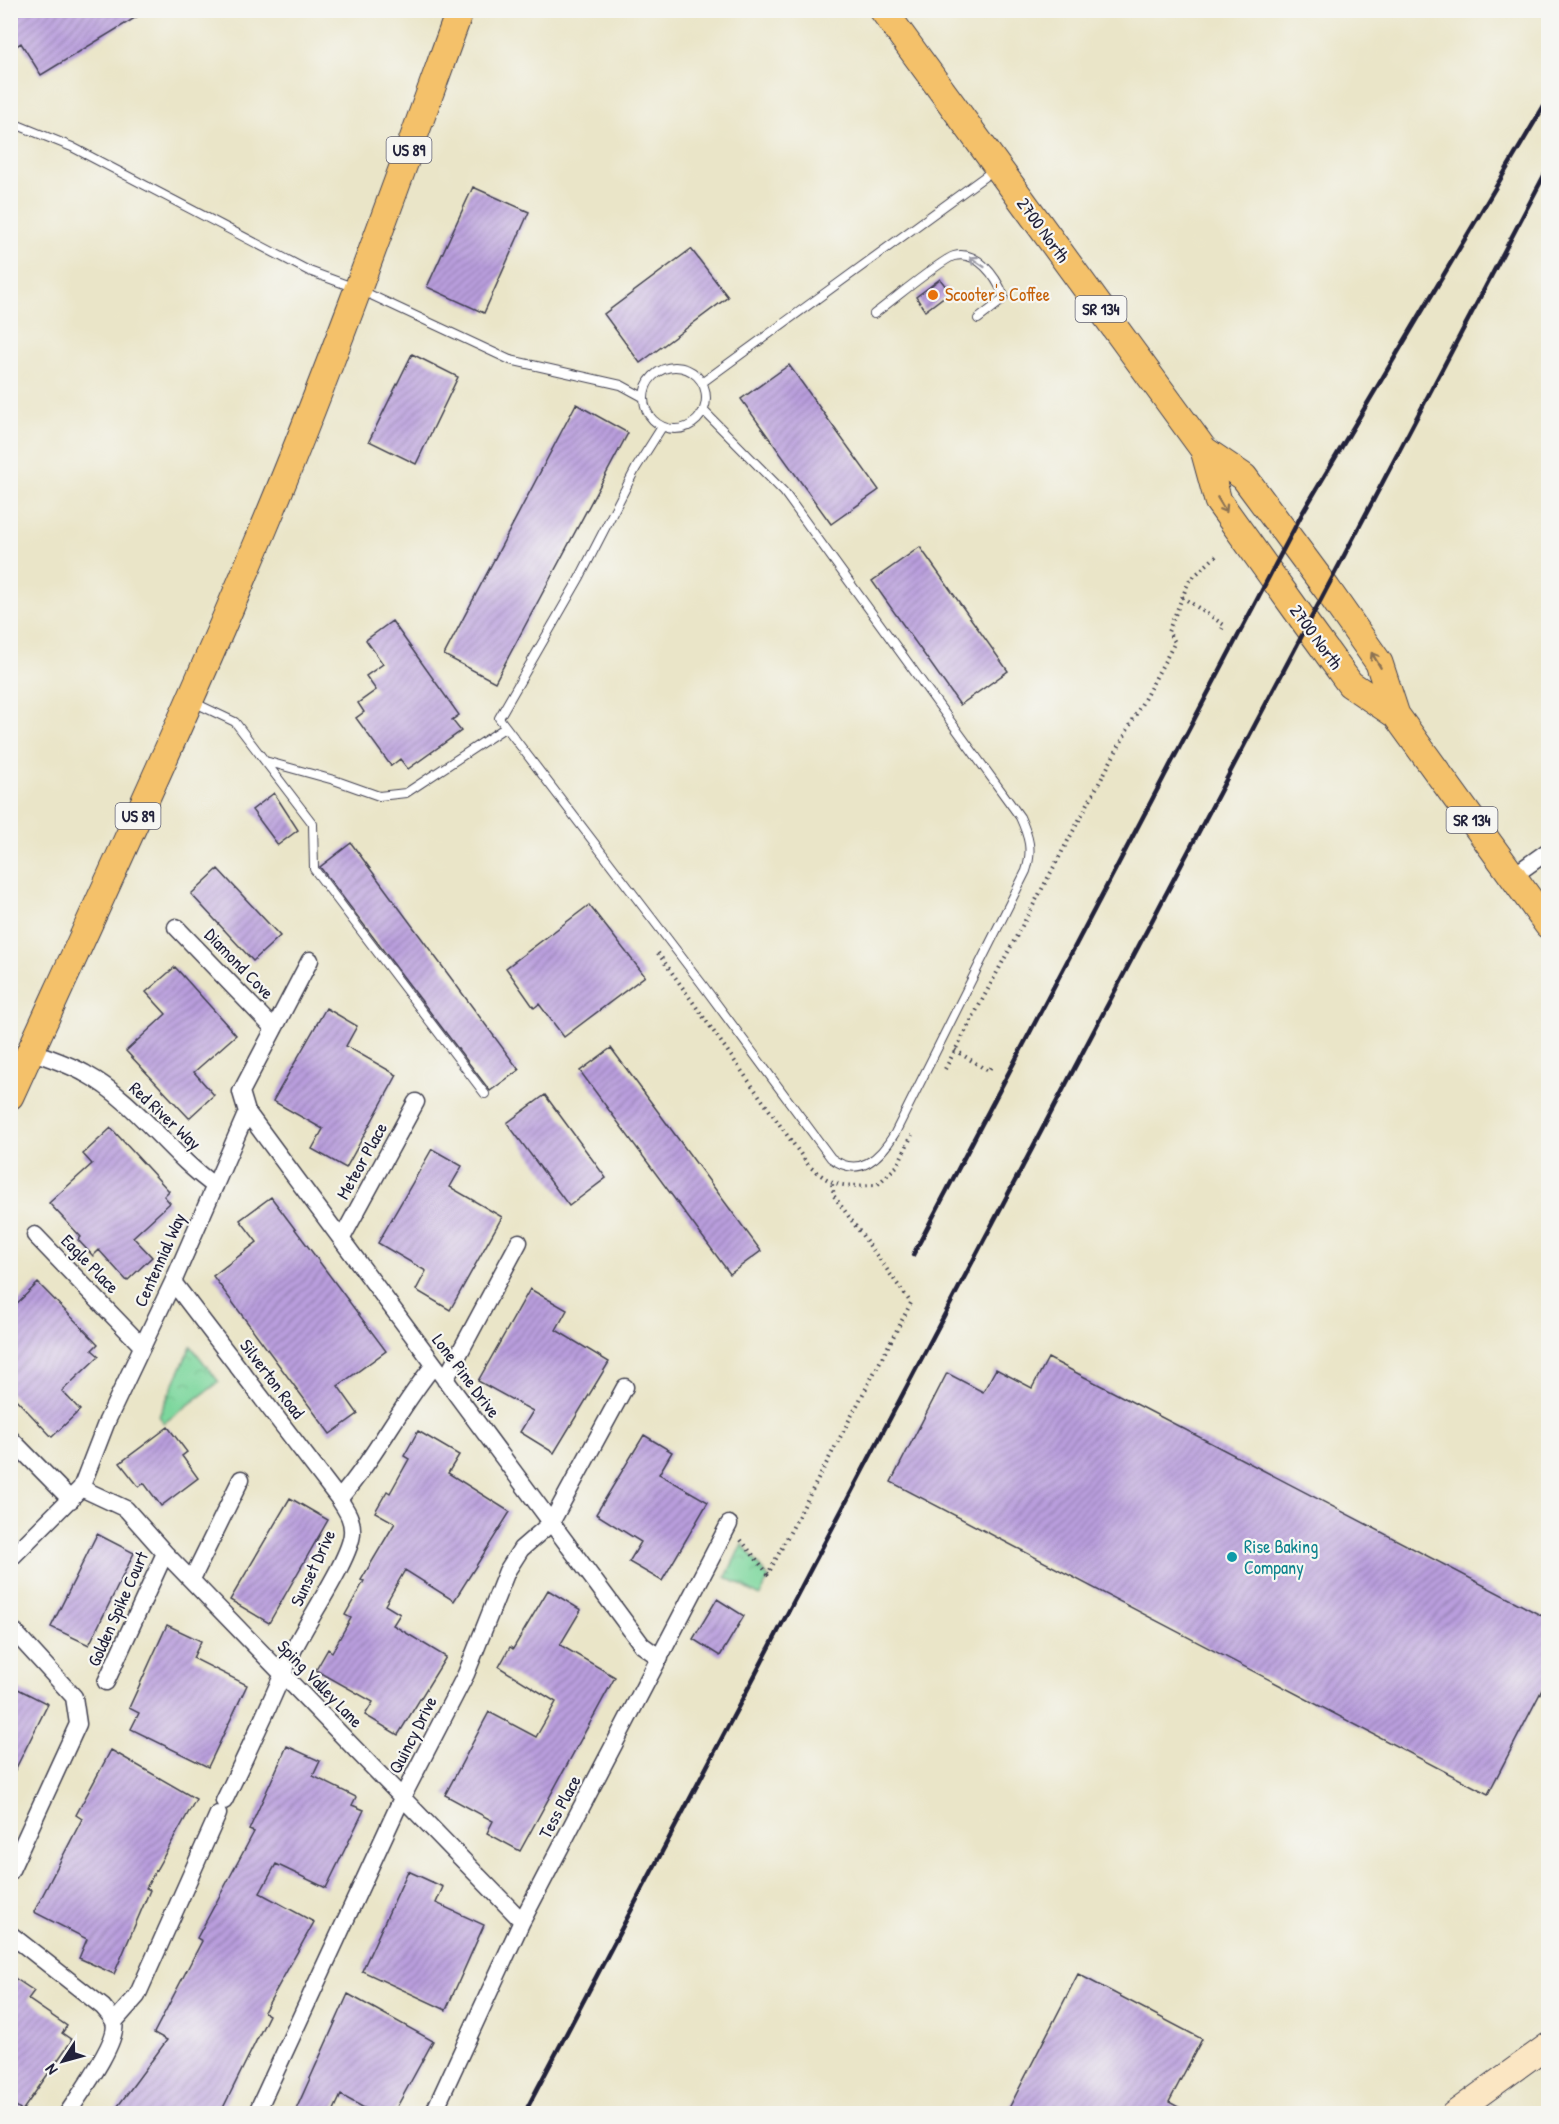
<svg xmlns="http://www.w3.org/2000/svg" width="1559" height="2124" viewBox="0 0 1559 2124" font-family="'Patrick Hand',sans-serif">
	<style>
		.park { fill: url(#park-crowns); stroke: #507c6c; stroke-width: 1.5 }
		.building { fill: url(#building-hatch) }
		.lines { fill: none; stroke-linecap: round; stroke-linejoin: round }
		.lane-casing { stroke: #403f50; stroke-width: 10 }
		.street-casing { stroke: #403f50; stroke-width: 19 }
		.secondary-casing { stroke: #403f50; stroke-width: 26 }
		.primary-casing { stroke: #403f50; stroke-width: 29 }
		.path { stroke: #403f50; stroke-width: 4; stroke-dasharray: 1.5 4.5; stroke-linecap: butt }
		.lane { stroke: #fff; stroke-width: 8 }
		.street { stroke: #fff; stroke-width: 16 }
		.secondary { stroke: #fbe6c3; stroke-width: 24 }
		.primary { stroke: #f4c16a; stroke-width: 27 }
		.rail { stroke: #22223b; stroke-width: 4.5 }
		.oneway { stroke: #9c9ca7 }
		.oneway2 { stroke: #8b7252 }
		.food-dot { fill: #e8710a; stroke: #f6f6f2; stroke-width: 2 }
		.culture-dot { fill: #0f9aa8; stroke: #f6f6f2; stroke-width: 2 }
		.labels { text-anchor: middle; stroke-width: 4.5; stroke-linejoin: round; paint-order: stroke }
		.shield { fill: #f6f6f2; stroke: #626272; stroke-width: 1.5 }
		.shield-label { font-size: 16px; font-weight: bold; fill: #22223b }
		.street-label { font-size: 18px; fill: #22223b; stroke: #f6f6f2 }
		.food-label { font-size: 18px; fill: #c56008; stroke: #f6f6f2; text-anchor: start }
		.culture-label { font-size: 18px; fill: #0d838f; stroke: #f6f6f2; text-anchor: start }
	</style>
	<defs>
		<pattern id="park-crowns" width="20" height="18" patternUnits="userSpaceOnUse" patternTransform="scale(1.5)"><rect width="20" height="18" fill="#7dd79d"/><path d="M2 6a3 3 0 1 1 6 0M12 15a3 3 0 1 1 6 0" fill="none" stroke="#6cb888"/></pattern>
		<pattern id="building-hatch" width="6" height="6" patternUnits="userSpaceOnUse" patternTransform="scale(1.5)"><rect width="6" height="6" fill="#b99edd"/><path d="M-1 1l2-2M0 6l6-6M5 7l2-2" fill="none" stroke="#9680b4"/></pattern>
	</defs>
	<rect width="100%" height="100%" fill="#f6f6f2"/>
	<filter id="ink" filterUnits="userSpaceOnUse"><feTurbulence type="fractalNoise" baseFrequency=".0167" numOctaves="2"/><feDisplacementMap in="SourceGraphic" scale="12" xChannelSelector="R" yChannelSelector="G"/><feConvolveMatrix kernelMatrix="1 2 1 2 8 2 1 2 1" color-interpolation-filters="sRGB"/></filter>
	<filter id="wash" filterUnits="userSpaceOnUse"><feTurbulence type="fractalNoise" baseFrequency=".008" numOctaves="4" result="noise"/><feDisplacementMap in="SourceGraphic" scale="24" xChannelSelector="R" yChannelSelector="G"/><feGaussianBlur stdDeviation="1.35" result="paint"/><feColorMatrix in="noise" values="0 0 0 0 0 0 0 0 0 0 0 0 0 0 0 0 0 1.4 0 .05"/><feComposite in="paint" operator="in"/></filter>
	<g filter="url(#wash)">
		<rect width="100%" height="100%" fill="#eae5c8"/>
		<path class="park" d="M191 1346 219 1382 164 1423 159 1416Z
			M742 1544 769 1578 760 1596 726 1577Z"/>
		<g id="blocks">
			<path class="building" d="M10 10H148L41 75 21 43 10 50Z
				M473 187 529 212 484 313 427 287Z
				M691 249 728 297 640 363 604 314Z
				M940 279 950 292 925 311 916 297Z
				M412 354 458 377 416 464 369 441Z
				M789 365 879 490 831 524 741 399Z
				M576 404 628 433 495 682 444 655Z
				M920 547 1008 671 960 705 872 581Z
				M392 621 459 715 452 720 461 731 408 769 400 759 391 766 356 718 364 712 358 703 376 690 366 676 383 664 366 640Z
				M274 793 298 830 278 845 252 810Z
				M351 843 519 1070 490 1091 320 867Z
				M218 869 280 936 253 961 191 894Z
				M589 905 645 976 564 1037 539 1004 534 1008 506 968Z
				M175 967 236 1035 194 1072 214 1095 189 1118 126 1051 166 1014 146 992Z
				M326 1008 357 1026 346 1046 397 1075 346 1168 312 1149 323 1129 273 1101Z
				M611 1048 761 1251 730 1274 580 1071Z
				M545 1095 606 1178 569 1206 507 1123Z
				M111 1128 169 1191 164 1196 170 1203 133 1237 152 1257 127 1281 99 1250 93 1256 78 1240 81 1237 49 1203 92 1164 83 1154Z
				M432 1149 462 1166 450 1187 502 1217 450 1310 416 1290 426 1271 378 1243Z
				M271 1197 386 1351 338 1386 358 1414 330 1434 213 1276 257 1242 240 1220Z
				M38 1283 98 1344 92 1350 99 1356 62 1391 80 1410 52 1437 10 1393V1310Z
				M530 1289 567 1310 556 1330 609 1362 554 1453 520 1432 533 1411 478 1381Z
				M1048 1358 1548 1619V1678L1488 1794 891 1482 947 1373 983 1392 996 1369 1032 1388Z
				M168 1427 187 1452 182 1456 198 1478 161 1506 144 1483 139 1487 120 1463Z
				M418 1431 459 1455 448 1473 510 1512 454 1601 405 1570 385 1605 400 1614 393 1625 446 1657 398 1735 365 1715 373 1702 316 1670 328 1649 332 1652 351 1618 345 1615 364 1581 361 1580 395 1523 375 1512 387 1491 390 1493 409 1459 404 1456Z
				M644 1435 672 1452 659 1474 708 1502 662 1581 629 1562 641 1542 596 1514Z
				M290 1498 328 1520 269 1623 230 1600Z
				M97 1534 134 1553 89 1645 51 1627Z
				M548 1590 581 1610 560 1645 615 1677 520 1851 487 1833 493 1821 445 1795 489 1712 536 1737 556 1702 499 1667 510 1647 513 1649Z
				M717 1599 744 1616 720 1656 693 1639Z
				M167 1625 201 1641 193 1658 247 1685 208 1767 131 1729 139 1713 129 1708Z
				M10 1685 48 1704 10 1780Z
				M287 1746 320 1761 313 1776 356 1797 352 1805 364 1810 326 1888 276 1864 260 1893 314 1922 264 2012 269 2015 220 2114H112L167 2040 154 2033 202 1941 197 1938 254 1832 249 1830Z
				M111 1750 196 1799 146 1888 150 1890 114 1974 79 1958 87 1939 34 1912 82 1819 76 1815Z
				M408 1871 443 1887 436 1903 484 1925 446 2010 362 1971Z
				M1078 1974 1202 2039 1169 2102 1191 2114H1006Z
				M10 1975 34 1991 28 1999 67 2026 62 2033 72 2040 22 2111 10 2103Z
				M348 1994 433 2041 393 2114H375L341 2095 332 2114H294Z"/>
		</g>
	</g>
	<g filter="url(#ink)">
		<use href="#blocks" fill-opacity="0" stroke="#403f50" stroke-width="1.5"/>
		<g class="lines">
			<g class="lane-casing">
				<path id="lane" d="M10 122 72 147 309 271 358 289 510 360 621 385 643 397
					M874 314C888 304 942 259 954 256 978 250 996 277 1004 296L1000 302 978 319
					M644 398a31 31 0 1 1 62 0a31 31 0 1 1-62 0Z
					M703 382 995 169
					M662 427 636 468 580 577 499 718 702 984 831 1158C859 1179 880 1158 895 1133L1026 871C1033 850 1029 837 1020 817L784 492 704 411
					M193 702 235 722 313 824 314 869 485 1094
					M265 761 334 780 379 796 406 793 506 727"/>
			</g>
			<g class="street-casing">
				<path id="street" d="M1513 876 1548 851
					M176 927 274 1029
					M31 1051C49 1058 69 1064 86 1074 136 1101 169 1154 215 1186
					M247 1112 642 1645 660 1658
					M35 1235 142 1346
					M342 1238 416 1102
					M173 1282 339 1499
					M445 1380 519 1242
					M10 1438 71 1500
					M81 1488 126 1509 165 1553 522 1921
					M10 1559 81 1488 107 1421 173 1282 247 1112 241 1092 310 960
					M192 1579 241 1479
					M10 1627 74 1697 78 1724 10 1872
					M106 1682 165 1553
					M224 1801C248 1752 271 1702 293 1651 305 1624 351 1558 352 1533 353 1519 346 1510 339 1499 375 1458 399 1408 434 1365
					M10 1934 103 2007C106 2011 112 2017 114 2022 120 2040 78 2097 67 2114
					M114 2022 137 1996 218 1814
					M256 2114 402 1798 466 1674 507 1571 521 1549 551 1523 625 1387
					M433 2114 522 1921 729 1524"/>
			</g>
			<g class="secondary-casing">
				<path id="secondary" d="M1453 2114 1548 2045"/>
			</g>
			<g class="primary-casing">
				<path id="primary" d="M883 10 1204 450 1244 477 1327 589 1379 663 1396 715 1548 925
					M1204 450 1218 501 1307 625 1350 684 1396 715
					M10 1096C95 910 182 724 261 535 333 363 396 186 460 10"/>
			</g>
			<path class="path" d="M1182 597 1224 625 1222 629
				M658 953 809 1166C837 1189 842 1186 877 1185L897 1166 912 1135
				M955 1050 988 1071 993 1064
				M945 1069 1175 642 1168 632 1189 581 1216 556
				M741 1540 768 1574 911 1303 834 1196 832 1184"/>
			<use href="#lane" class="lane"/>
			<use href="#street" class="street"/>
			<use href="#secondary" class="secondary"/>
			<use href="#primary" class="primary"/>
			<path class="rail" d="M913 1255 1303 512 1548 99
				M524 2114 1548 168"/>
		</g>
		<defs><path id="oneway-shaft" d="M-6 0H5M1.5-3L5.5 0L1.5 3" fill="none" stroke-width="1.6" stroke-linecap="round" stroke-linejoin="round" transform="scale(1.5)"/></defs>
		<use class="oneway" href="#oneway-shaft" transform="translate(977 262) rotate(-146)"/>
		<g class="oneway2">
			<use href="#oneway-shaft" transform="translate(1222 505) rotate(59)"/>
			<use href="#oneway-shaft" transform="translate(1376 660) rotate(-121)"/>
		</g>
	</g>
	<circle class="food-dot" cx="933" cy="295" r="6"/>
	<circle class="culture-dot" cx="1232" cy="1557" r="6"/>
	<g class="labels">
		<g class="shield">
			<rect x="386.5" y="137" width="45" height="26" rx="4.5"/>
			<rect x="1075.5" y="296" width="51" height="26" rx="4.5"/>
			<rect x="115.5" y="803" width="45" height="26" rx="4.5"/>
			<rect x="1446.5" y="807" width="51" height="26" rx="4.5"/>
		</g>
		<g class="shield-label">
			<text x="409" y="156">US 89</text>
			<text x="1101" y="315">SR 134</text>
			<text x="138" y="822">US 89</text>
			<text x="1472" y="826">SR 134</text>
		</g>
		<g class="street-label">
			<text transform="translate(1043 230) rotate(54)" y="6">2700 North</text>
			<text transform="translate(1316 637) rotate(54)" y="6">2700 North</text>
			<text transform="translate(239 964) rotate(46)" y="6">Diamond Cove</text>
			<text transform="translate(165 1116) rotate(43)" y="6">Red River Way</text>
			<text transform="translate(362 1161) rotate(-61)" y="6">Meteor Place</text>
			<text transform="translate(160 1260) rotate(-66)" y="6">Centennial Way</text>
			<text transform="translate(90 1264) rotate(46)" y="6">Eagle Place</text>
			<text transform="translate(466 1376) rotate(53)" y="6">Lone Pine Drive</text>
			<text transform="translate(272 1379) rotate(53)" y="6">Silverton Road</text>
			<text transform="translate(313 1568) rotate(-65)" y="6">Sunset Drive</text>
			<text transform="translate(118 1609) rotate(-66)" y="6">Golden Spike Court</text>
			<text transform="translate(320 1684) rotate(46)" y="6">Sping Valley Lane</text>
			<text transform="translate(413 1735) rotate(-63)" y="6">Quincy Drive</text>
			<text transform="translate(560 1807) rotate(-62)" y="6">Tess Place</text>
		</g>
		<g class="food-label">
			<text x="945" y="301">Scooter's Coffee</text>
		</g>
		<g class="culture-label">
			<text x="1244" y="1553">Rise Baking<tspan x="1244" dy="21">Company</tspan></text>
		</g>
	</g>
	<rect width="1559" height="2124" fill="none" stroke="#f6f6f2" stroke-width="36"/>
	<g transform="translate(63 2061) rotate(234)" stroke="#f6f6f2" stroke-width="4.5" paint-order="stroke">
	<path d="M0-4.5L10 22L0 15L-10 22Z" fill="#22223b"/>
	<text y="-9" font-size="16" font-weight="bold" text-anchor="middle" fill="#22223b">N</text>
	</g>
</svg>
